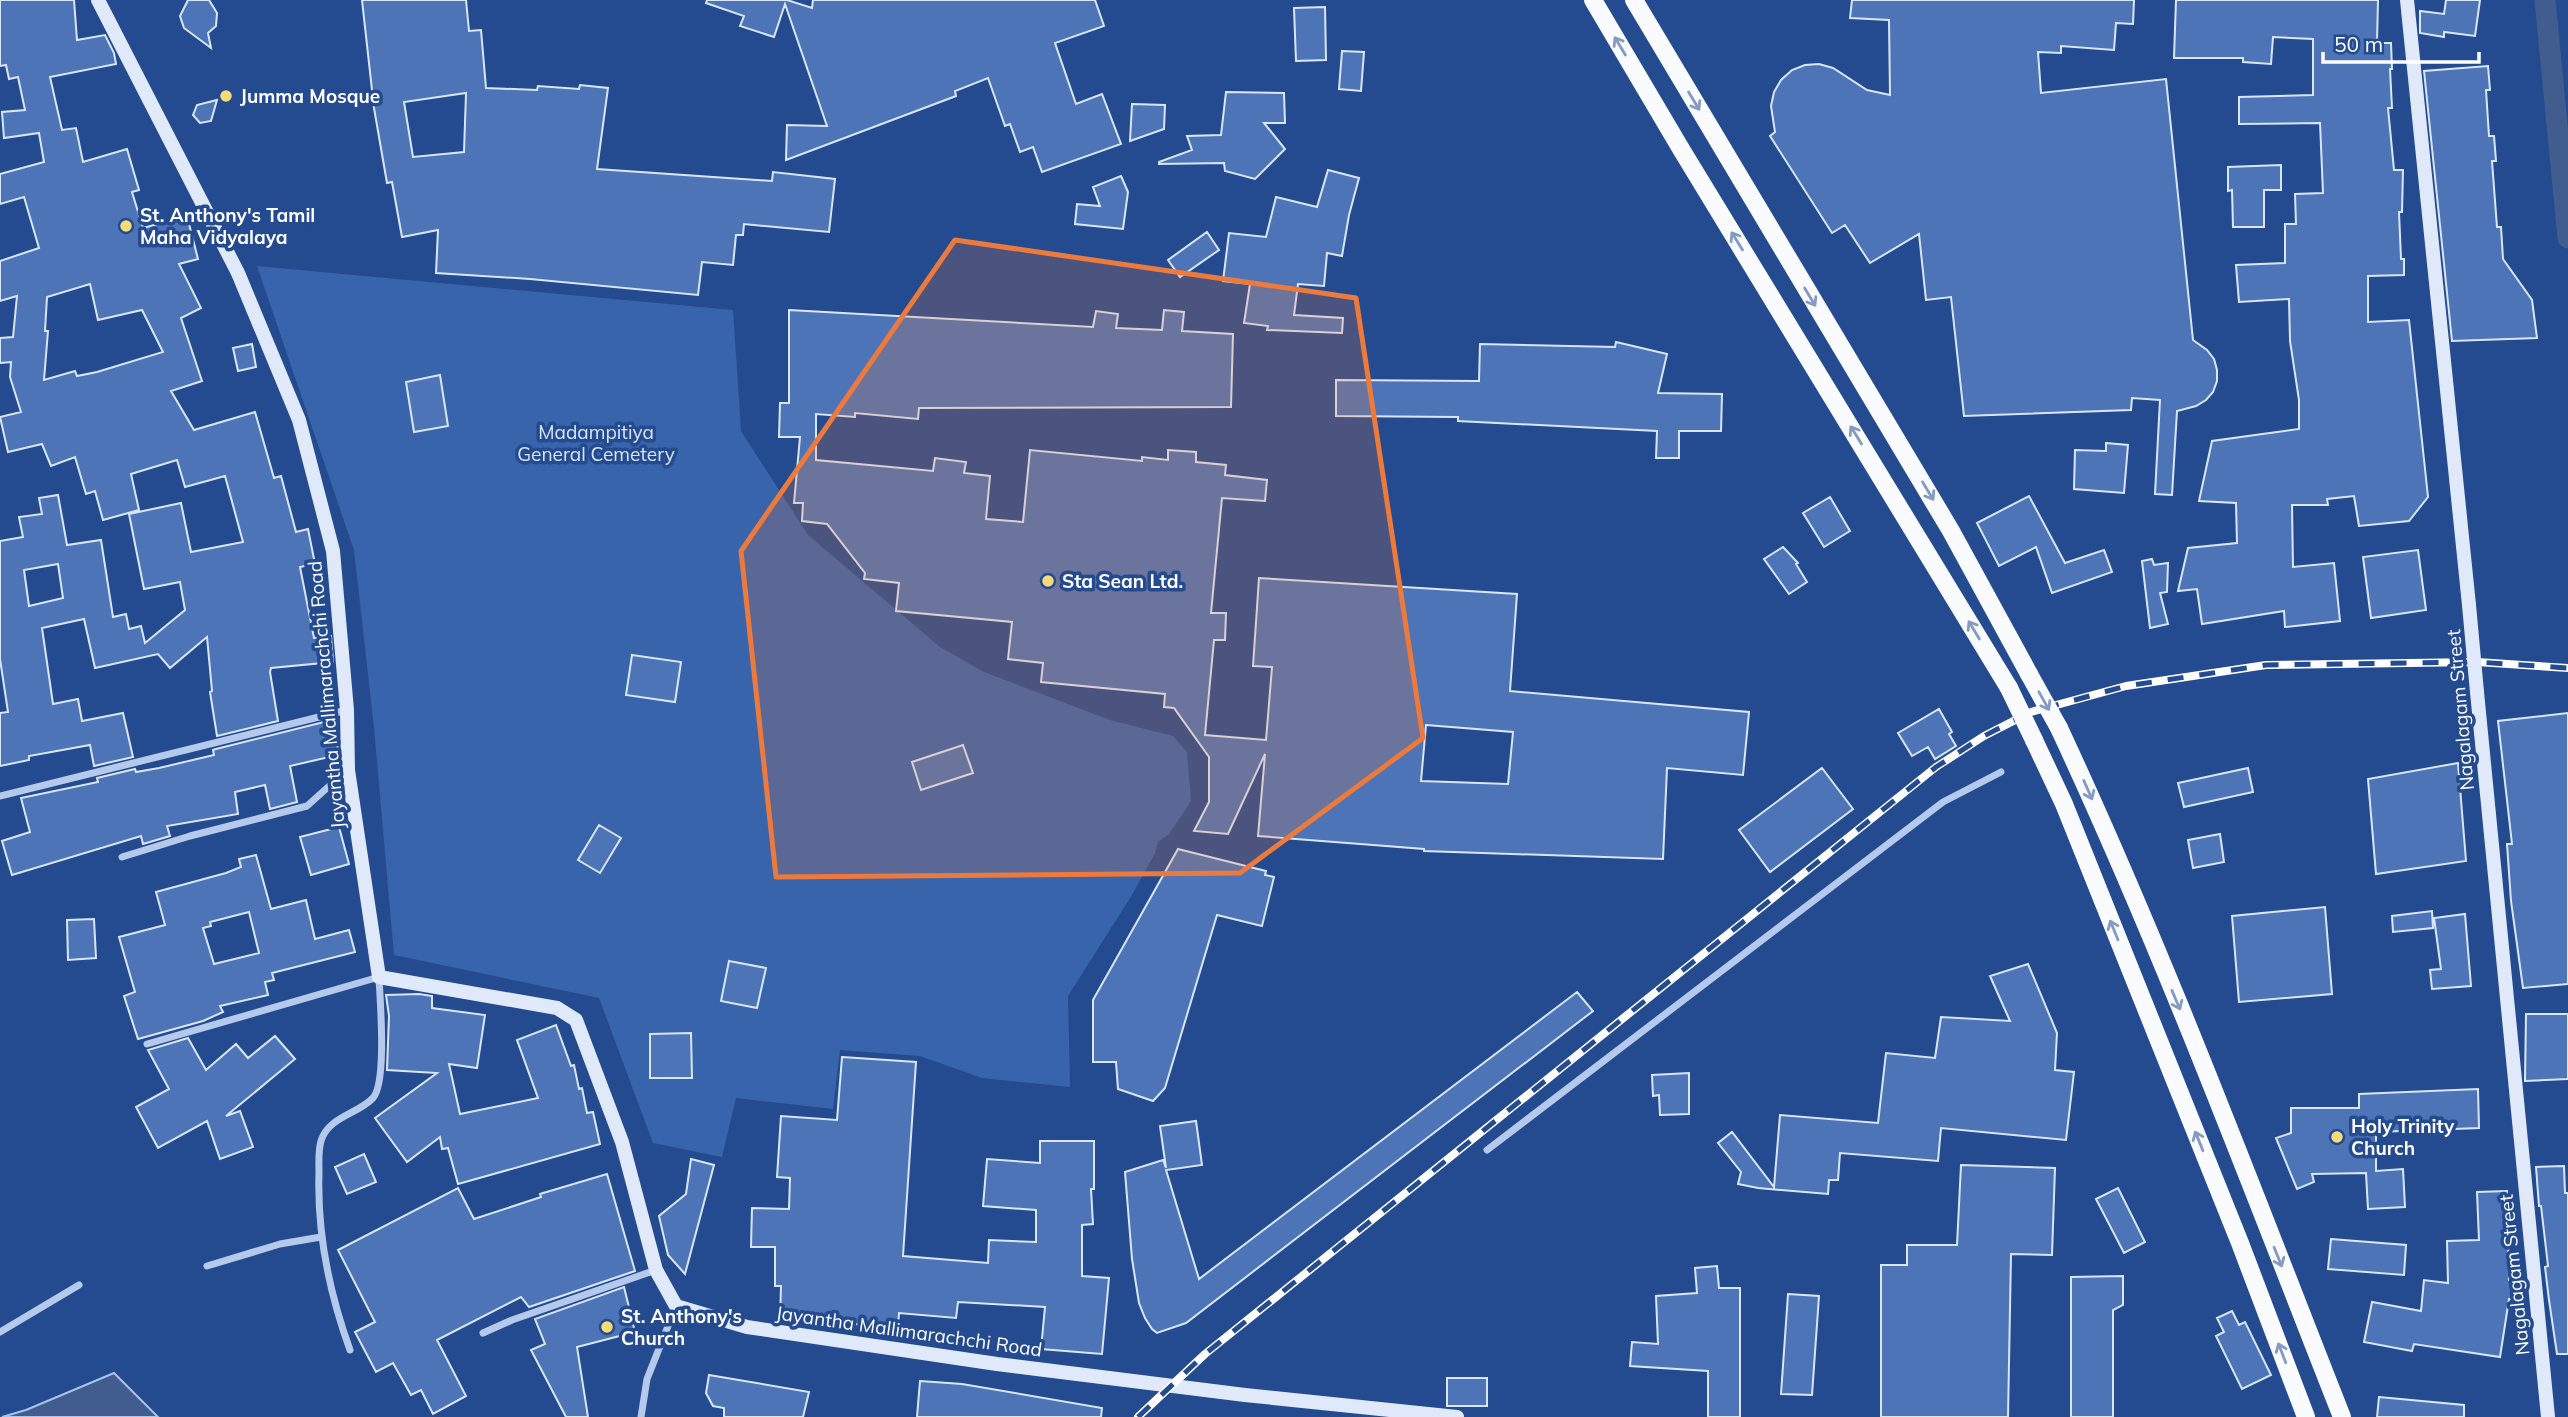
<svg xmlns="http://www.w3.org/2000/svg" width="2568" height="1417" viewBox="0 0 2568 1417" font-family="Mulish,sans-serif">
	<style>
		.green { fill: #3864ac }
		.water { fill: #415d8f; stroke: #a9c3ec; stroke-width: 2 }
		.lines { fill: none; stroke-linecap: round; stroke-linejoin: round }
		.canal { stroke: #415d8f; stroke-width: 21 }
		.building { fill: #4c74b6; stroke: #d9e5f9; stroke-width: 2; fill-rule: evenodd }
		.street { stroke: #b4c9ec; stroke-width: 7 }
		.secondary { stroke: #e0e9f9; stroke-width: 14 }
		.primary { stroke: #f9fbff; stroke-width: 18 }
		.rail-casing { stroke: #fff; stroke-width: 8 }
		.rail { stroke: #244b8f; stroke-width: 5; stroke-dasharray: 16; stroke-linecap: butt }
		.secondary-bridge { stroke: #e0e9f9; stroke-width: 14 }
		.primary-bridge { stroke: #f9fbff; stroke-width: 18 }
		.oneway { stroke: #849ac1 }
		.marked { fill: #ed7a3d; fill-opacity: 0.2; stroke: #ed7a3d; stroke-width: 5; stroke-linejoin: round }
		.poi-dot { fill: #f6db78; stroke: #244b8f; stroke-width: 2.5 }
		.labels { text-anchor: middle; stroke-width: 7; stroke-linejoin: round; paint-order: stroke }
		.poi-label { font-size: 19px; font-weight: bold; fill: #fff; stroke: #244b8f; text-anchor: start }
		.park-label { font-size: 19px; fill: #d9e5f9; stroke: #244b8f }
		.street-label { font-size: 19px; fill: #fff; stroke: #244b8f }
	</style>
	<rect width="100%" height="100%" fill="#244b8f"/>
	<path class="green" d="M257 266 733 310 741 431 808 535 940 647 984 672 1110 720 1173 736 1187 752 1191 801 1169 834 1158 842 1155 853 1132 895 1068 996 1070 1087 982 1078 920 1056 840 1050 833 1109 736 1098 722 1157 653 1143 599 998 394 955 374 727 354 550Z"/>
	<path class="water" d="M114 1373 158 1417H2L26 1410Z"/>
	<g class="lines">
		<path class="canal" d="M2545 0 2568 238"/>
	</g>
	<path class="building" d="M0 0H74L77 40 105 35 114 53 116 64 50 77 62 130 76 128 83 162 127 149 139 190 132 192 143 228 187 216 198 259 179 264 201 308 181 318 202 381 171 391 194 430 255 412 274 478 281 476 296 532 308 529 315 564 300 567 314 638 331 636 333 662 271 668 270 672 278 721 217 736 210 692 212 691 207 637 170 668 158 654 95 668 84 619 42 628 53 704 78 699 82 721 123 713 133 757 94 766 90 745 29 756V760L0 766V713L8 712 0 659V541L23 537 19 517 42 514 39 498 58 495 67 545 101 540 113 617 126 614 129 629 141 626 145 643 185 610 180 582 144 589 129 514 181 503 191 552 243 542 225 476 185 487 177 460 131 474 139 510 103 520 95 491 86 494 75 457 51 466 42 444 8 452 0 417 21 412 10 377 11 362 0 363V338L13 337 17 296 0 301V261L39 248 24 197 0 204V174L44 162 39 133 4 138 2 112 25 110 18 77 9 79 6 65 0 66ZM90 284 98 320 142 310 163 352 97 372 77 376 75 371 44 380 48 331H45L47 297ZM58 564 63 598 29 606 24 570Z
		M188 0H209L217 13 216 26 208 33 211 48 184 28 180 16Z
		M362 0H466L469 31 481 30 486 88 537 90 538 86 579 89 580 85 608 88 597 169 772 181 773 172 835 179 829 232 744 224 743 235H736L733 265 702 262 698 295 530 279 436 273 438 230 402 237 392 182 387 183 374 108ZM466 93 464 152 413 157 404 102Z
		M707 0H787L812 8 813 0H1095L1104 26 1055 43 1076 104 1102 94 1121 144 1042 172 1033 147 1020 152 1010 124 1005 126 988 78 955 91 956 96 786 160 787 125 827 126 785 4 774 37 740 26 744 16 706 3Z
		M1852 0H2134L2133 24 2116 23 2114 50 2061 46V53L2038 52 2041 93 2166 79 2193 340 2207 350 2214 359 2217 370V381L2213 392 2206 400 2196 406 2177 411 2172 495 2155 494 2160 400 2132 398 2131 410 1964 416 1951 297 1926 300 1919 234 1870 263 1845 225 1832 233 1770 136 1775 132 1771 106 1774 92 1781 80 1792 70 1805 65 1819 64 1833 68 1867 90 1890 95 1889 20 1850 18Z
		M2176 0H2378L2377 43H2391L2392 69H2390L2392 108H2388L2394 170H2403L2402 212H2399L2401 259H2404V275L2368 276V322L2409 320 2428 497 2409 521 2359 526 2354 496 2327 499 2328 505H2292L2293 567 2334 563 2340 621 2285 627 2284 611 2202 624 2197 589 2178 591 2188 548 2237 543 2236 503 2199 501 2212 441 2299 429V400L2290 341 2289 299 2239 302 2236 265 2285 263V224H2296L2295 194 2323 193 2320 123 2239 124V97L2313 95V39L2273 37 2271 64 2243 62V58H2174Z
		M2446 0H2480L2475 36 2444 32V37L2420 33V11L2444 14Z
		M1325 7 1326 60 1296 61 1294 8Z
		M1342 51 1364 52 1361 91 1339 89Z
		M2488 66 2490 90H2486L2489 136H2494L2496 161H2492L2497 227H2501L2503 259 2532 300 2537 338 2452 341 2424 71Z
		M1226 92 1284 93 1285 123H1264L1285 149 1255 179 1225 171 1224 163 1159 164V162L1192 150 1187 136 1221 135Z
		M217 100 211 121 200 123 193 115 197 105Z
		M1132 104 1165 105 1164 129 1130 141Z
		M2281 165V190H2264V227H2233L2232 190 2228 191V167Z
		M1328 170 1359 178 1349 215 1342 256 1327 253 1324 286 1298 284 1294 315 1343 318 1342 333 1267 330 1268 326 1244 323 1250 284 1223 281 1229 233 1266 237 1276 197 1317 207Z
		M1121 176 1128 192 1123 229 1075 224 1077 204 1100 206 1093 187Z
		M1207 232 1219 250 1180 277 1168 260Z
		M789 310 1093 327 1096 311 1118 314 1116 328 1162 330 1164 310 1184 312 1182 331 1233 334 1231 407 919 408 918 419 855 413V417L816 414V460L933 471 935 458 966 462 964 473 990 476 986 519 1023 522 1030 450 1142 461V457L1168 460V450L1196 452V462L1226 465 1225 475 1267 480 1265 501 1222 498 1211 613H1226L1225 640H1214L1205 735 1266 740 1272 667 1253 666 1259 578 1517 594 1510 691 1749 712 1743 775 1667 768 1663 859 1424 851V849L1258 836 1265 754 1228 834 1194 831 1209 802V757L1174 708 1164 707 1165 694 1041 682 1043 663 1008 659 1012 622 896 611 899 583 864 579 865 573 827 524 802 521 803 503H794L800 437H779L780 403H789ZM1426 725 1513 732 1508 784 1421 781Z
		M1616 342 1667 354 1658 393 1722 394 1721 431H1679V458H1656L1657 431 1458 421V417L1336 416V380L1479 381 1480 344 1615 347Z
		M252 344 256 367 238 371 233 348Z
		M440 375 448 426 414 432 406 382Z
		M2106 443 2128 445 2124 493 2074 489 2075 450 2106 451Z
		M2029 496 2065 563 2104 550 2112 572 2052 593 2036 547 1999 566 1977 523Z
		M1830 497 1850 531 1824 547 1803 513Z
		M1783 547 1798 563 1796 564 1807 582 1789 594 1764 559Z
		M2418 550 2426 610 2371 618 2363 557Z
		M2152 559 2154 565 2168 563 2167 592 2160 593 2168 624 2150 628 2142 561Z
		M632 655 681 662 675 702 626 695Z
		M1939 709 1952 732 1949 734 1956 746 1935 759 1928 747 1912 756 1898 733Z
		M2568 713V984L2523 988 2511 901 2507 844H2512L2498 721Z
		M336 719 338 755 290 766 297 802 270 809 265 785 235 792 238 814 167 826 170 836 143 844 141 836 12 875 2 841 30 832 21 798 98 782 97 778 135 769 136 772 159 768 214 755 213 750 216 749Z
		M963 745 973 773 921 790 912 762Z
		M2458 763 2466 861 2376 874 2368 779Z
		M1822 768 1853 809 1770 872 1739 830Z
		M2248 768 2253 792 2184 807 2178 783Z
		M599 825 621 838 600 873 578 860Z
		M339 827 349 864 311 875 300 837Z
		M2220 834 2224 862 2193 868 2188 840Z
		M1178 849 1266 871 1265 875 1274 877 1262 926 1217 915 1165 1088 1153 1101 1118 1089 1116 1062H1093V1000Z
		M256 855 271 909 306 900 315 939 349 930 355 952 272 973 274 980 265 982 268 995 220 1006 223 1012 203 1021 138 1039 124 996 135 992 119 937 165 925 156 892 226 873 241 867 239 859ZM249 912 259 953 214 964 203 928 211 926 210 922Z
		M2325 907 2332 994 2239 1002 2232 916Z
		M2432 911 2433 928 2393 932 2392 916Z
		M2465 914 2471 986 2432 989 2430 970 2441 969 2434 918Z
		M94 919 96 958 68 960 67 920Z
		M729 961 766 968 757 1008 721 1001Z
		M2028 964 2057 1033 2055 1070 2074 1072 2066 1140 1941 1128 1938 1161 1840 1153 1838 1180H1829L1828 1194 1758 1188 1738 1184 1741 1172 1718 1143 1732 1132 1774 1187 1780 1115 1878 1123 1886 1053 1935 1058 1941 1017 2010 1021 1990 976Z
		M1577 992 1593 1011 1186 1323 1157 1333 1152 1329 1145 1318 1139 1303 1132 1259 1125 1172 1163 1160 1166 1168 1160 1126 1196 1121 1202 1165 1166 1170 1199 1279Z
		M419 994 432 996V1008L485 1015 477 1068 449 1064 460 1114 538 1098 517 1040 556 1025 571 1066 574 1065 579 1089 582 1088 587 1113 593 1112 600 1144 458 1184 448 1148 442 1149 440 1137 407 1162 375 1118 437 1073 387 1070 389 1016 386 995Z
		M2526 1014H2568V1079L2525 1081Z
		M691 1033 692 1078H650V1034Z
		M275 1036 295 1059 226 1116 240 1111 253 1147 220 1159 207 1121 158 1148 136 1107 169 1089 148 1050 188 1038 206 1070 236 1044 248 1058Z
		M842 1057 916 1062 903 1256 988 1263 989 1240 1036 1242V1210L983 1206 987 1159 1040 1163V1141H1094V1189H1091L1093 1224 1082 1225V1276L1109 1278 1102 1354 1041 1349 1045 1307 958 1302 956 1318 899 1313 898 1326 780 1321 781 1286H775V1247H751L752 1208 789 1209 790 1178 777 1177 781 1116 837 1120Z
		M1689 1073V1114L1660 1115 1659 1095 1653 1096 1652 1075Z
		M2478 1089 2479 1128 2376 1132V1171L2403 1169 2405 1207 2368 1209 2366 1173 2312 1174 2314 1182 2297 1189 2276 1138 2291 1133V1108H2359V1094Z
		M364 1154 376 1182 347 1194 335 1167Z
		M691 1159 714 1165 685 1274 668 1255 659 1216 686 1194Z
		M1961 1165 2055 1168 2052 1255 2011 1254 2008 1417H1881V1265H1907V1245H1957Z
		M2564 1166 2565 1193H2568V1354H2557L2549 1300 2545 1267 2548 1266 2541 1206H2539L2536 1167Z
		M607 1174 635 1271 529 1307 521 1297 437 1340 466 1396 433 1414 421 1390 411 1395 393 1363 376 1372 355 1332 375 1322 338 1250 458 1188 474 1219 541 1197 540 1194Z
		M2118 1188 2145 1242 2124 1253 2096 1199Z
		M2507 1191 2509 1280H2513L2512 1299H2509L2500 1357 2414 1344 2412 1351 2364 1342 2372 1302 2421 1311 2424 1280 2448 1283 2447 1241 2479 1240 2477 1192Z
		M2331 1239 2406 1245 2404 1275 2328 1269Z
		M1717 1266 1719 1288H1740V1417H1708V1371L1630 1366 1632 1342 1658 1344 1656 1296 1697 1293 1695 1268Z
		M2123 1276V1305L2113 1310V1417H2071V1277Z
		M624 1287 635 1332 577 1347 588 1417H566L531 1350 545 1344 535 1319Z
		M1788 1294 1819 1296 1812 1395 1781 1394Z
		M2232 1311 2239 1325 2245 1322 2271 1375 2242 1389 2216 1336 2224 1332 2217 1318Z
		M709 1375 809 1392 803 1417H724V1408L713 1406 706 1393Z
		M1447 1378H1487V1406H1447Z
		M920 1381 962 1384 1102 1408 1101 1417H917Z
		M2379 1397 2464 1405V1417H2377Z"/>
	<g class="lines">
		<path class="street" d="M0 796 347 710
			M122 857 190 836 307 806 347 770
			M147 1044 379 977C380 1000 387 1082 373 1098 358 1114 328 1117 321 1141 318 1151 319 1163 319 1173 317 1234 329 1292 350 1350
			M1487 1150 1943 802 2001 772
			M207 1266 280 1244 321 1237
			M0 1332 79 1285
			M483 1333 512 1320 656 1270
			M641 1417 647 1379 676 1306"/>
		<path class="secondary" d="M98 0 238 273 299 420 333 551 347 710 348 770 379 977 557 1008 576 1020 622 1142 656 1270 676 1306 747 1327 997 1364 1245 1395 1457 1417
			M2407 0 2469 605
			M2477 692 2548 1417"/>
		<path class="primary" d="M1593 0 1681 149 2009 688
			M1634 0 1951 531 2029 674
			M2059 728C2164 953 2251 1186 2342 1417
			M2034 740 2064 804 2240 1243 2306 1417"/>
		<g class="rail-casing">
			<path id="rail" d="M1138 1417 1205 1354 1936 767 1984 736 2031 712 2126 686 2266 665 2477 662 2568 668"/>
		</g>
		<use href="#rail" class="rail"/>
		<path class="secondary-bridge" d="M2469 605 2477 692"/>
		<path class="primary-bridge" d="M2029 674 2059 728
			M2009 688 2034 740"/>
	</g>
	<defs><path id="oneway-shaft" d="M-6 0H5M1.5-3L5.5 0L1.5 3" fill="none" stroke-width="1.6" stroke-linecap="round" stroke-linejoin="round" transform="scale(1.75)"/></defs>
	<g class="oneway">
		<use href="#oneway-shaft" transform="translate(1620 46) rotate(-121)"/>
		<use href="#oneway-shaft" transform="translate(1694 101) rotate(59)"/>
		<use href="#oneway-shaft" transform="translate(1737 241) rotate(-122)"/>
		<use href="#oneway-shaft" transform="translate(1810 297) rotate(59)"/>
		<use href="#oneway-shaft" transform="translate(1856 435) rotate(-122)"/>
		<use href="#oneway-shaft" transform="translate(1928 491) rotate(59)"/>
		<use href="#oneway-shaft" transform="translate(1974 630) rotate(-121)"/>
		<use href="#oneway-shaft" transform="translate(2044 701) rotate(61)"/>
		<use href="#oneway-shaft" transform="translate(2088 790) rotate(66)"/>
		<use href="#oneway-shaft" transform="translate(2114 930) rotate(-112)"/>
		<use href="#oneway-shaft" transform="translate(2176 1000) rotate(67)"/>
		<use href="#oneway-shaft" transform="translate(2199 1141) rotate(-112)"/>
		<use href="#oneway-shaft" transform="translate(2278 1257) rotate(68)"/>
		<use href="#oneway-shaft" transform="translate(2282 1353) rotate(-111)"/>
	</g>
	<path class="marked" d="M955 240 1356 298 1423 738 1240 873 776 877 741 551Z"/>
	<g class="poi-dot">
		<circle cx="226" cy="96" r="7"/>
		<circle cx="126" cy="226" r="7"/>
		<circle cx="1048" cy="581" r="7"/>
		<circle cx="2337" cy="1137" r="7"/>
		<circle cx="607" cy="1327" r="7"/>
	</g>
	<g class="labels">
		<g class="poi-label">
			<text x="240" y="103">Jumma Mosque</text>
			<text x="140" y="222">St. Anthony's Tamil<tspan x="140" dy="22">Maha Vidyalaya</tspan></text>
			<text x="1062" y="588">Sta Sean Ltd.</text>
			<text x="2351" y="1133">Holy Trinity<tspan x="2351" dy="22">Church</tspan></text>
			<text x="621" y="1323">St. Anthony's<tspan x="621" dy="22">Church</tspan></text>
		</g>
		<g class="park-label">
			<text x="596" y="439">Madampitiya<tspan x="596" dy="22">General Cemetery</tspan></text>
		</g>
		<g class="street-label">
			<text transform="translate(326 695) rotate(-95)" y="7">Jayantha Mallimarachchi Road</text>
			<text transform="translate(2460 710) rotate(-95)" y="7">Nagalagam Street</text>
			<text transform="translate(2514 1275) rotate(-96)" y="7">Nagalagam Street</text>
			<text transform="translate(909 1331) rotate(8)" y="7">Jayantha Mallimarachchi Road</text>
		</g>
	</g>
	<path d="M2323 52v10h156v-10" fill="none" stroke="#ffffff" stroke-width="3.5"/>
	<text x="2334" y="52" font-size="21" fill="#ffffff" stroke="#244b8f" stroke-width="5" paint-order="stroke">50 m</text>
</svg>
